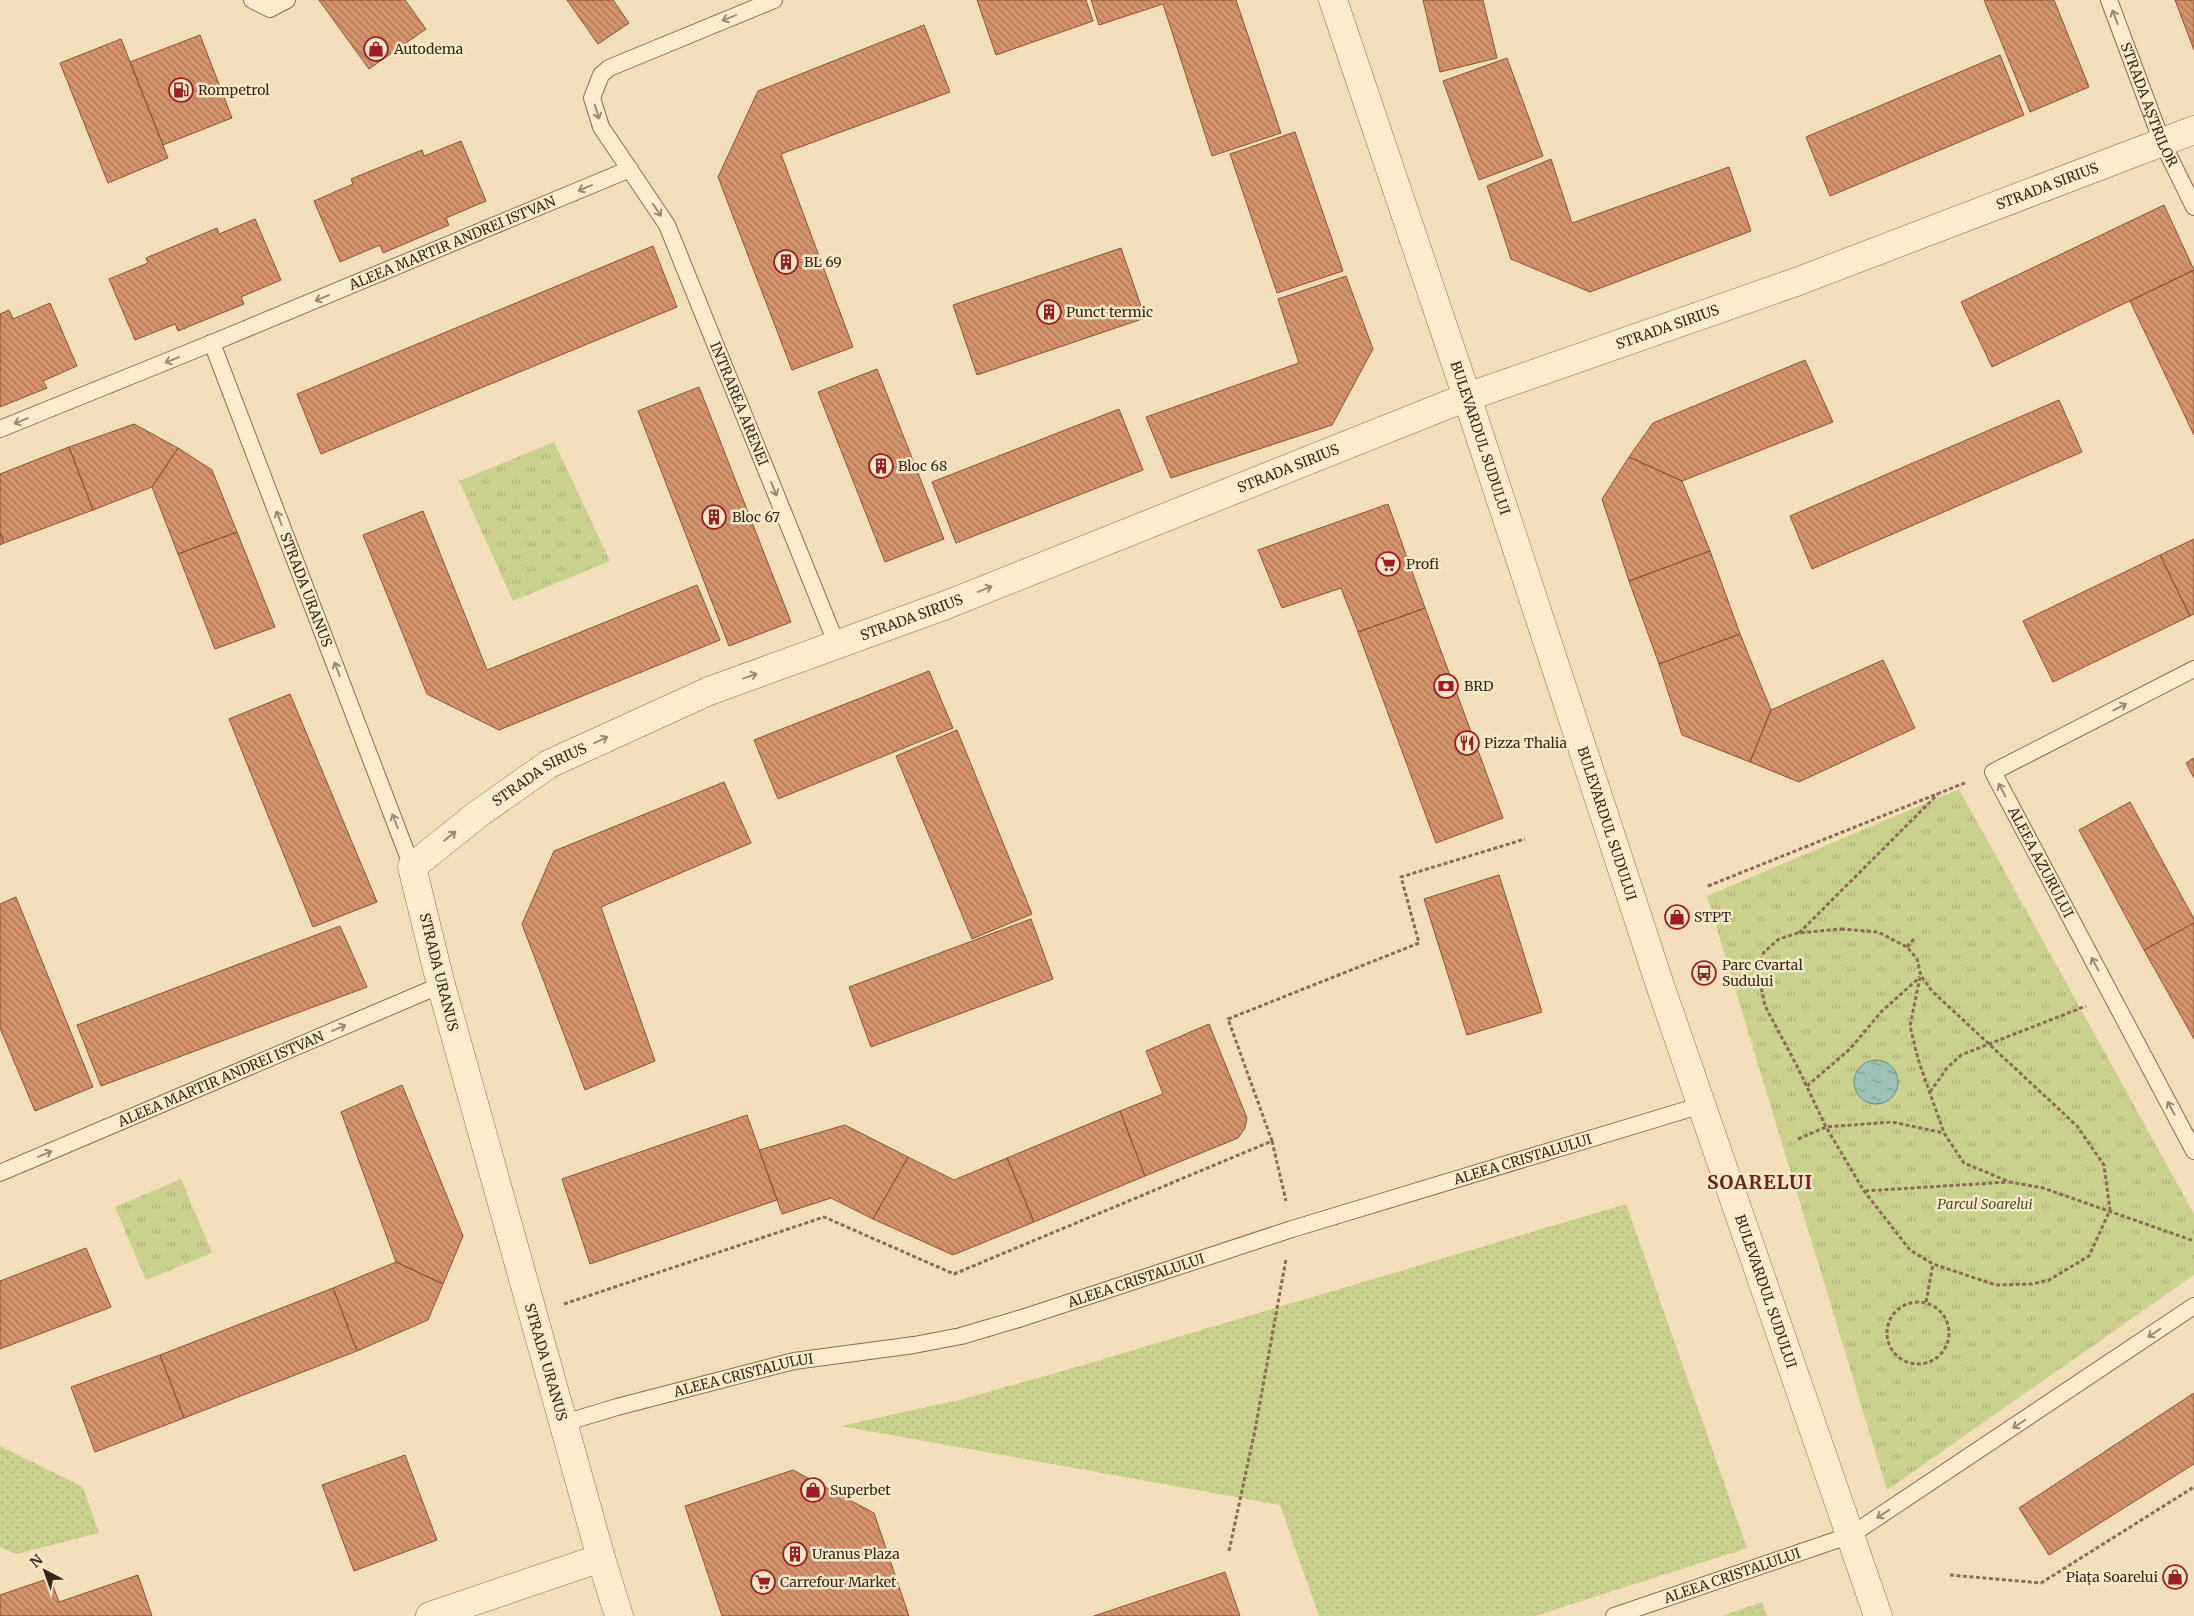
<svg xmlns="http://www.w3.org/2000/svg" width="2194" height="1616" viewBox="0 0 2194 1616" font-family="Merriweather,serif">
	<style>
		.grass { fill: url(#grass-dots) }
		.park { fill: url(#park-tufts) }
		.water { fill: url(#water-ripples); stroke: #668f84 }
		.building { fill: url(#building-back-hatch); stroke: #8b5536 }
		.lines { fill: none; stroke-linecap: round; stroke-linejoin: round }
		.service-casing { stroke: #896e52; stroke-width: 18 }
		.minor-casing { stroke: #896e52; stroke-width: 29 }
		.tertiary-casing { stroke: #896e52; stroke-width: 29 }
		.path { stroke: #896e52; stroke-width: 3; stroke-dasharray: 4 2.5; stroke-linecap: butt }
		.service { stroke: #fceccd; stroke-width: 16 }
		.minor { stroke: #fceccd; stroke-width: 28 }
		.tertiary { stroke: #fceccd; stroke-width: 28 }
		.oneway { stroke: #9a8973 }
		.labels { text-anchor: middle; stroke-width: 5; stroke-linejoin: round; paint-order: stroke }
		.poi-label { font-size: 14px; fill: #372619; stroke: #f8e9c9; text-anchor: start }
		.street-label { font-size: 14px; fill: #372619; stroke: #f8e9c9 }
		.park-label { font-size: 14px; font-style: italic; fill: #49551e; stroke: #f8e9c9 }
		.district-label { font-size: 19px; font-weight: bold; letter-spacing: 1px; fill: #672315; stroke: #f8e9c9 }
	</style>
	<defs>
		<pattern id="grass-dots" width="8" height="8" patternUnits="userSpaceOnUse" patternTransform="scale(1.25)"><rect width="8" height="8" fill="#cad08d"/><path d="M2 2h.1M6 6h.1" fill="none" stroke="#aeb279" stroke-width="1.8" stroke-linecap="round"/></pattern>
		<pattern id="park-tufts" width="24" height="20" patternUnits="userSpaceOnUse" patternTransform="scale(1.25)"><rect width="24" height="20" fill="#cad08d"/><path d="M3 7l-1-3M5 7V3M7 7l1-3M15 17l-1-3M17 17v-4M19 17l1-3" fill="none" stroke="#aeb279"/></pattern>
		<pattern id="water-ripples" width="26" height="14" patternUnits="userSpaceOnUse" patternTransform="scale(1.25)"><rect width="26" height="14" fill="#9ec1b6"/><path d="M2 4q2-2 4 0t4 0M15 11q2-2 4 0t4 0" fill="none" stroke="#829d93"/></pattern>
		<pattern id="building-back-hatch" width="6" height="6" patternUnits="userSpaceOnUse" patternTransform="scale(1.25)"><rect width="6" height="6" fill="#d4936b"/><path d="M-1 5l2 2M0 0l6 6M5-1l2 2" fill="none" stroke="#ad7857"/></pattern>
	</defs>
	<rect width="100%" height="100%" fill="#f2dfb9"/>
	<path class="grass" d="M1626 1204 1747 1548 1535 1616H1319L1280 1505 841 1426 959 1400 1070 1369Z
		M0 1446 83 1487 99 1533 16 1554 0 1547Z
		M1762 1602 1767 1616H1722Z"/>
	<path class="park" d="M554 442 610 561 513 601 459 481Z
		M1959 789 2194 1214V1275L1887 1490 1707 896Z
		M181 1179 212 1253 146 1280 115 1207Z"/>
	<path class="water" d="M1854 1082a22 22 0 1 1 44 0a22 22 0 1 1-44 0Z"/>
	<path class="building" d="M319 0H405L426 29 369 69Z
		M567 0H613L629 23 598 44Z
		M977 0H1086L1093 21 996 55Z
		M1091 0H1236L1281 133 1212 156 1163 4 1099 25Z
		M1423 0H1483L1497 58 1440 72Z
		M1984 0H2054L2089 87 2030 112Z
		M2175 0H2194V50Z
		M924 25 950 92 781 154 853 347 792 370 718 177 758 91Z
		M200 35 232 118 163 145 130 62Z
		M121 39 168 158 108 183 60 63Z
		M2000 55 2024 115 1830 196 1806 137Z
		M1507 58 1543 156 1479 180 1443 81Z
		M1295 132 1343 271 1277 293 1230 154Z
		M461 141 486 201 446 218 449 225 383 253 380 245 340 262 314 201 353 184 351 179 422 150 424 156Z
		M1551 159 1572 223 1729 167 1751 231 1590 292 1511 259 1487 186Z
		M2164 205 2194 270 1992 367 1961 302Z
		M255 219 281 280 241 297 244 304 178 331 175 324 135 340 109 279 148 263 146 258 217 228 219 234Z
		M653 246 677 307 321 454 297 394Z
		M1121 248 1145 318 977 375 953 305Z
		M2194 270V435L2130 301Z
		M1346 276 1373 349 1332 425 1171 478 1146 417 1299 363 1278 299Z
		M50 303 77 366 43 381 47 388 0 407V314L9 310 13 319Z
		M1805 360 1833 422 1682 481 1629 457 1653 423Z
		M877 369 944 539 885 562 818 392Z
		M699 387 791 622 729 646 638 411Z
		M2059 400 2082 452 1812 569 1790 516Z
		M1119 409 1143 470 956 543 932 482Z
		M134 424 178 448 152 487 93 510 69 447Z
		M69 447 93 510 4 543 0 532V474Z
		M178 448 212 470 237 532 178 554 152 487Z
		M1629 457 1682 481 1710 551 1629 581 1602 499Z
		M1388 504 1425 608 1358 632 1341 588 1282 608 1258 550Z
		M423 511 487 670 697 585 720 640 499 730 427 694 363 535Z
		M0 532 4 543 0 545Z
		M237 532 275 627 215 649 178 554Z
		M2194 539V614L2190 616 2160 555Z
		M1710 551 1740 634 1659 664 1629 581Z
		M2160 555 2190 616 2053 682 2023 621Z
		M1425 608 1503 818 1436 843 1358 632Z
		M1740 634 1771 710 1750 762 1682 735 1659 664Z
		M1883 660 1915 728 1799 782 1750 762 1771 710Z
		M929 671 953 728 778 799 754 740Z
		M290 694 377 902 313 927 229 719Z
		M957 730 1032 914 972 939 896 756Z
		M2194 758V778L2186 763Z
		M724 782 751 843 601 907 655 1061 585 1090 522 924 554 851Z
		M2130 802 2194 919V923L2144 950 2079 830Z
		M1499 875 1542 1012 1467 1035 1424 899Z
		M16 897 93 1087 35 1111 0 1028V904Z
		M1031 919 1053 979 871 1047 849 987Z
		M2194 923V1039L2144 950Z
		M340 926 367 987 101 1086 77 1025Z
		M1209 1024 1247 1118 1245 1128 1238 1138 1145 1176 1120 1111 1163 1094 1146 1051Z
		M402 1085 463 1236 443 1284 396 1262 341 1112Z
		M1120 1111 1145 1176 1034 1222 1007 1158Z
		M747 1115 777 1200 590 1264 562 1179Z
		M845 1125 908 1157 873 1219 831 1198 782 1214 759 1150Z
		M908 1157 954 1180 1007 1158 1034 1222 953 1255 873 1219Z
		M86 1248 111 1307 0 1349V1281Z
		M396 1262 443 1284 428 1320 357 1351 333 1288Z
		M333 1288 357 1351 184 1418 160 1355Z
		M160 1355 184 1418 95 1452 71 1387Z
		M2194 1393V1464L2049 1555 2019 1508Z
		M405 1455 437 1540 354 1571 322 1485Z
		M793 1470 874 1513 909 1616H722L685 1506Z
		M1225 1572 1240 1616H1094Z
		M138 1575 152 1616H0V1595L50 1578 59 1602Z"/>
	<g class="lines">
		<g class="service-casing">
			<g id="service">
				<path d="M252 0 270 9 287 0"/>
				<path id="s1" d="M774 0 609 68 601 75 592 98 601 127 667 225 837 645"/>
				<path id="s2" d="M2109 0 2162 142 2194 207"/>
				<path id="s3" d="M212 343 412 867"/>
				<path id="s4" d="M0 429 212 343 630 169"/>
				<path id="s5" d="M2194 669 1993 772 2194 1151"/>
				<path id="s6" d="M0 1173 441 985"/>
				<path id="s7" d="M564 1423 617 1407 794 1361 914 1345 961 1336 1022 1318 1292 1229 1702 1105"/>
				<path id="s8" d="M1614 1616 1851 1535 2194 1306"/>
			</g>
		</g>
		<g class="minor-casing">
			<g id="minor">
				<path d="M430 1616 601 1558"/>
				<path id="s9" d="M619 1616 601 1558 441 985 412 867 478 814 549 764 709 691 946 605 1467 397 1796 282 2194 130"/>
			</g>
		</g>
		<g class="tertiary-casing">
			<g id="tertiary">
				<path id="s10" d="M1333 0 1467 397 1660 985 1878 1616"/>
			</g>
		</g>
		<path class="path" d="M1708 886 1967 782
			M1841 929 1878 932 1907 947 1917 959 1921 976 1932 991 2077 1126 2104 1165 2110 1210 2089 1256 2049 1280 2032 1284 1996 1285 1933 1264 1910 1250 1864 1191 1826 1127 1798 1068 1765 1006 1757 968 1764 952 1779 939 1798 933Z
			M1799 933 1938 794
			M1907 947 1914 939
			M1734 969 1757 968
			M1920 977 1910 1026 1918 1059 1944 1133 1964 1163 2010 1182 2043 1188 2194 1241
			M1807 1086 1850 1049 1882 1011 1920 977
			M1930 1092 1947 1068 1961 1055 2086 1006
			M1798 1139 1826 1127 1892 1122 1944 1133
			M1272 1141 1286 1201
			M1865 1191 2008 1182
			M1926 1302 1933 1264
			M1887 1333a31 31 0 1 1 62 0a31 31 0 1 1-62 0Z
			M564 1304 824 1217 954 1274 1272 1141 1228 1019 1419 943 1401 877 1525 839
			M1229 1551 1255 1430 1286 1259
			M1950 1575 2041 1583 2194 1487"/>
		<use href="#service" class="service"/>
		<use href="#minor" class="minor"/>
		<use href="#tertiary" class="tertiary"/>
	</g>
	<defs><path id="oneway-shaft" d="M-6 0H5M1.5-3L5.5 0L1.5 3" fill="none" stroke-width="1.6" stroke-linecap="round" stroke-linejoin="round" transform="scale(1.25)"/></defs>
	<g class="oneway">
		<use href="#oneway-shaft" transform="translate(2115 17) rotate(-111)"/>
		<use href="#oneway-shaft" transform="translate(729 18) rotate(158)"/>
		<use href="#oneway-shaft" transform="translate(597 112) rotate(73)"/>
		<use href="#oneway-shaft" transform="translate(585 188) rotate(157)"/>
		<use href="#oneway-shaft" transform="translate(657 210) rotate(56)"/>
		<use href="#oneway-shaft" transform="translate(322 298) rotate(157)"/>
		<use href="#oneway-shaft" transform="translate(172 360) rotate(158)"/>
		<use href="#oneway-shaft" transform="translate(21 421) rotate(158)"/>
		<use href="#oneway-shaft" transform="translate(774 489) rotate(68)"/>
		<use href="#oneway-shaft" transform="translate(279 518) rotate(-111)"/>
		<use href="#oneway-shaft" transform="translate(985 589) rotate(-22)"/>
		<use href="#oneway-shaft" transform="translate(337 669) rotate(-111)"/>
		<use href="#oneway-shaft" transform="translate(750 676) rotate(-20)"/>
		<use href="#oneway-shaft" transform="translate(2120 707) rotate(-27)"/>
		<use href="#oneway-shaft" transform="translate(601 740) rotate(-25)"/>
		<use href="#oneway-shaft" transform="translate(2002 790) rotate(-118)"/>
		<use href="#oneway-shaft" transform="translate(395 821) rotate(-111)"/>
		<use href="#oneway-shaft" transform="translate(450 836) rotate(-39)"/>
		<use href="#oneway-shaft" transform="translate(2095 964) rotate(-118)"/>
		<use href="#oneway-shaft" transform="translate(339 1028) rotate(-23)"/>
		<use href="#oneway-shaft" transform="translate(2171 1108) rotate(-118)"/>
		<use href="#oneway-shaft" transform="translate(45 1154) rotate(-23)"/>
		<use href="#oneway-shaft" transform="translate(2154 1333) rotate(146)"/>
		<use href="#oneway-shaft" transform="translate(2019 1424) rotate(146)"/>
		<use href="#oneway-shaft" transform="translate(1883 1514) rotate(147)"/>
	</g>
	<defs>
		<g id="shop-ring" transform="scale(1.25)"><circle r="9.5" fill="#f8e9c9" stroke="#9e1d22" stroke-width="1.5"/><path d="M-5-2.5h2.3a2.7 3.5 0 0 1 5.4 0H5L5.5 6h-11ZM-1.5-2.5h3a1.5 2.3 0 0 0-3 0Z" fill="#9e1d22"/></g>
		<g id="fuel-ring" transform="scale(1.25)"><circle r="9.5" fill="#f8e9c9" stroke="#9e1d22" stroke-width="1.5"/><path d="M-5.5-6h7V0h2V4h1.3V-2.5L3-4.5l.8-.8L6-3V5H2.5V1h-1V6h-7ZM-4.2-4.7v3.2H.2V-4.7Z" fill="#9e1d22"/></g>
		<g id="building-ring" transform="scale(1.25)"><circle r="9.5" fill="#f8e9c9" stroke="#9e1d22" stroke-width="1.5"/><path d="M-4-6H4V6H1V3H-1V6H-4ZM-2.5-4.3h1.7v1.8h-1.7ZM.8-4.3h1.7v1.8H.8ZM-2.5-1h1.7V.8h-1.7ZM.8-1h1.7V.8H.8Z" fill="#9e1d22"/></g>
		<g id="supermarket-ring" transform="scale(1.25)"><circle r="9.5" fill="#f8e9c9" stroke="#9e1d22" stroke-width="1.5"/><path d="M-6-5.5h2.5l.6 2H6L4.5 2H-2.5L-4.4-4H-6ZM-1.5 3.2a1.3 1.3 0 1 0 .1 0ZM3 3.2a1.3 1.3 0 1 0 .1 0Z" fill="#9e1d22"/></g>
		<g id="bank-ring" transform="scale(1.25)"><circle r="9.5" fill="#f8e9c9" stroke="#9e1d22" stroke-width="1.5"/><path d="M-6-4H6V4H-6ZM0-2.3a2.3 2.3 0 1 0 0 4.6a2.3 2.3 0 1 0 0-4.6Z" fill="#9e1d22"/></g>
		<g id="restaurant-ring" transform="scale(1.25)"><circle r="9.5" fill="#f8e9c9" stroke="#9e1d22" stroke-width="1.5"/><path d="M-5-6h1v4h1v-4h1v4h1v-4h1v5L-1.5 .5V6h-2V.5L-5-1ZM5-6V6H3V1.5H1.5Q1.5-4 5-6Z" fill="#9e1d22"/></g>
		<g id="bus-ring" transform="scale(1.25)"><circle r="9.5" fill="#f8e9c9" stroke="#9e1d22" stroke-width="1.5"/><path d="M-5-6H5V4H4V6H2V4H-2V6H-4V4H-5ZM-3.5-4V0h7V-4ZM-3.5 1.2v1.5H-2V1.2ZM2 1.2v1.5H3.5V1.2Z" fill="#9e1d22"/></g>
	</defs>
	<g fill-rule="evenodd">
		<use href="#shop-ring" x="376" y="49"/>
		<use href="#fuel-ring" x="181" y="90"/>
		<use href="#building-ring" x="786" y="262"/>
		<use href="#building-ring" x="1049" y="312"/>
		<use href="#building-ring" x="881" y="466"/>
		<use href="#building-ring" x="714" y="517"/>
		<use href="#supermarket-ring" x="1388" y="564"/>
		<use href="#bank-ring" x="1446" y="686"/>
		<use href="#restaurant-ring" x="1467" y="743"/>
		<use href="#shop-ring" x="1677" y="917"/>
		<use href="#bus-ring" x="1704" y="973"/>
		<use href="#shop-ring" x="813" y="1490"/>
		<use href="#building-ring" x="795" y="1554"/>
		<use href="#shop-ring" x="2175" y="1577"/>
		<use href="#supermarket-ring" x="763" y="1582"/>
	</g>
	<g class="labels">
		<g class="poi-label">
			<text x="394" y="54">Autodema</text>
			<text x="198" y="95">Rompetrol</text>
			<text x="804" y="267">BL 69</text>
			<text x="1066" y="317">Punct termic</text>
			<text x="898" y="471">Bloc 68</text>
			<text x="732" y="522">Bloc 67</text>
			<text x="1406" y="569">Profi</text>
			<text x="1464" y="691">BRD</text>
			<text x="1484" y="748">Pizza Thalia</text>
			<text x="1694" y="922">STPT</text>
			<text x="1722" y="970">Parc Cvartal<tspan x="1722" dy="16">Sudului</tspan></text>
			<text x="830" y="1495">Superbet</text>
			<text x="812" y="1559">Uranus Plaza</text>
			<text x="2158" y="1582" text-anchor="end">Piața Soarelui</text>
			<text x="780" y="1587">Carrefour Market</text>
		</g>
		<g class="street-label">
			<text dy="5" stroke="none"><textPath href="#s2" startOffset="112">STRADA AȘTRILOR</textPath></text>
			<text dy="5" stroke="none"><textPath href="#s9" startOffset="2555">STRADA SIRIUS</textPath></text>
			<text dy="5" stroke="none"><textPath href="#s4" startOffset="489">ALEEA MARTIR ANDREI ISTVAN</textPath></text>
			<text dy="5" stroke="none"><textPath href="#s9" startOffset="2150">STRADA SIRIUS</textPath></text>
			<text dy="5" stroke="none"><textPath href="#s1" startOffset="555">INTRAREA ARENEI</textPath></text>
			<text dy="5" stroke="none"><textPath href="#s10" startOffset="462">BULEVARDUL SUDULUI</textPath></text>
			<text dy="5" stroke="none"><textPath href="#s9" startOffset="1745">STRADA SIRIUS</textPath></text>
			<text dy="5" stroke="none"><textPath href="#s3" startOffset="264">STRADA URANUS</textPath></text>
			<text dy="5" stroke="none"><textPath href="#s9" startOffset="1340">STRADA SIRIUS</textPath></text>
			<text dy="5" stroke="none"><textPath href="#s9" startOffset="935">STRADA SIRIUS</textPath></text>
			<text dy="5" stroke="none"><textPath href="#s10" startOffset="868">BULEVARDUL SUDULUI</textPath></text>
			<text dy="5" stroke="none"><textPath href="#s5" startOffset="328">ALEEA AZURULUI</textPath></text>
			<text transform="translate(439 972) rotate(76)" y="5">STRADA URANUS</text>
			<text dy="5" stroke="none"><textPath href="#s6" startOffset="240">ALEEA MARTIR ANDREI ISTVAN</textPath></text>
			<text dy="5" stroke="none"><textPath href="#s7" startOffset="996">ALEEA CRISTALULUI</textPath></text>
			<text dy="5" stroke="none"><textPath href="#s7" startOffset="591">ALEEA CRISTALULUI</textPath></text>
			<text dy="5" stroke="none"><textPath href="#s10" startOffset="1362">BULEVARDUL SUDULUI</textPath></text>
			<text transform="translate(546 1362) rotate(74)" y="5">STRADA URANUS</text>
			<text dy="5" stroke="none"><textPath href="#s7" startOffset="186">ALEEA CRISTALULUI</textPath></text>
			<text dy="5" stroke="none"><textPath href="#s8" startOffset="125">ALEEA CRISTALULUI</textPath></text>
		</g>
		<g class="park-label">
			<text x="1985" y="1209">Parcul Soarelui</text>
		</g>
		<g class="district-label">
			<text x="1760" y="1189">SOARELUI</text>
		</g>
	</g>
	<g transform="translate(45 1571) rotate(319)" stroke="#f8e9c9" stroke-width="4" paint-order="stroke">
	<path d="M0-4L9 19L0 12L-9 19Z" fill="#372619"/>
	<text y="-8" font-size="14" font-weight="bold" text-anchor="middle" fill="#372619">N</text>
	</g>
</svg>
